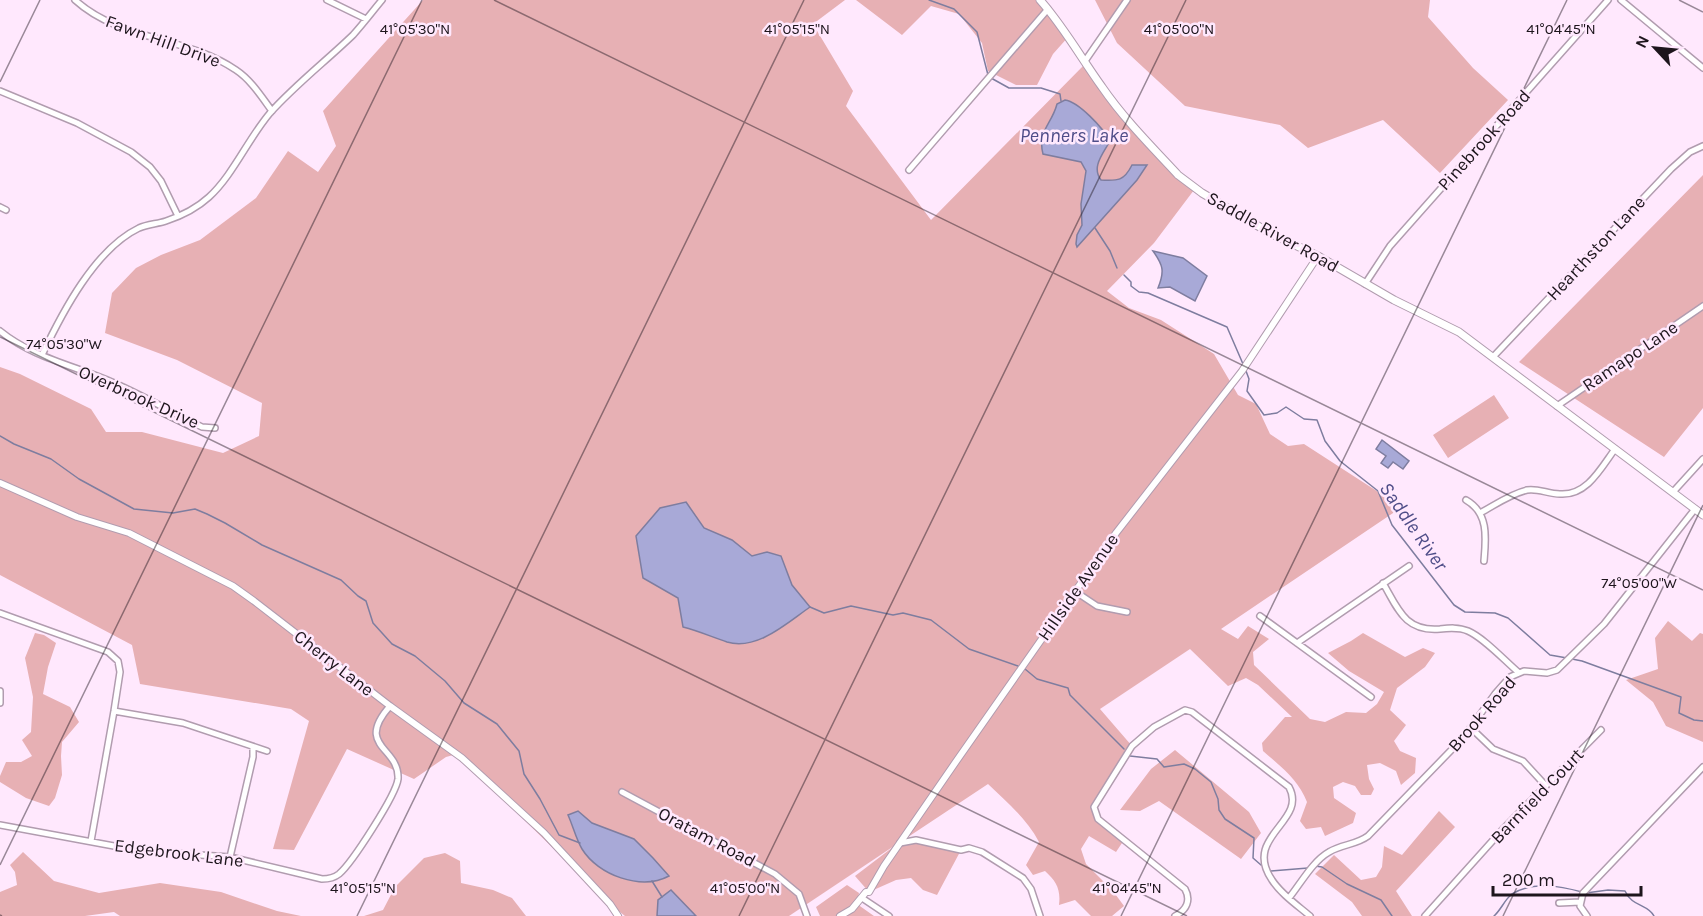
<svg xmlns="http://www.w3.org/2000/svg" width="1703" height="916" viewBox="0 0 1703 916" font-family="Karla,sans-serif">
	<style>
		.green { fill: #e7b0b4 }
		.water { fill: #a8a9d7; stroke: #7e7d9f; stroke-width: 1.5 }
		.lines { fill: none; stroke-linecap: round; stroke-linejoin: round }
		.stream { stroke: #7e7d9f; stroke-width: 1.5 }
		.minor-casing { stroke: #b19caf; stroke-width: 8 }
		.tertiary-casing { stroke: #b19caf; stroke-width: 8 }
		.secondary-casing { stroke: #b19caf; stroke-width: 9 }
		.minor { stroke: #fff; stroke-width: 5 }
		.tertiary { stroke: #fff; stroke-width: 6 }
		.secondary { stroke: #fff; stroke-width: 7 }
		.ticks { fill: none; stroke: #1d151c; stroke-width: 1.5; stroke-opacity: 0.45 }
		.labels { text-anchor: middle; stroke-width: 5; stroke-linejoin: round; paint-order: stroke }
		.street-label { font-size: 18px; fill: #1d151c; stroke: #ffe8fd }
		.water-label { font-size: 20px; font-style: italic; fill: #4f4d88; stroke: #ffe8fd }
		.ticks-label { font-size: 15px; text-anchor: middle; fill: #1d151c; stroke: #ffe8fd; stroke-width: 5; stroke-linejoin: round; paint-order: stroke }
	</style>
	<rect width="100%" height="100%" fill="#ffe8fd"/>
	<path class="green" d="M423 0H845L813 24 853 91 846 106 931 220 1084 65 1108 100 1194 190 1154 243 1107 291 1129 308 1161 320 1214 354 1238 395 1256 404 1270 434 1288 446 1304 444 1386 497 1399 509 1221 629 1238 639 1248 626 1269 639 1253 652 1254 665 1310 719 1325 722 1346 712 1366 713 1377 704 1384 692 1349 671 1328 653 1351 641 1363 633 1405 657 1423 648 1435 653 1425 667 1397 688 1390 710 1406 725 1394 741 1400 751 1416 758 1415 773 1401 785 1396 771 1380 763 1367 765 1369 779 1374 789 1371 795H1361L1355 786 1343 782 1333 787 1334 798 1356 813 1353 823 1325 836 1321 827 1306 829 1300 821 1307 802C1298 779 1281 767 1263 751L1262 743 1285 717H1292L1258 685 1246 678 1228 686 1190 649 1100 709 1132 746 1095 802 1098 819 1124 840 1116 852 1089 836 1081 849 1086 864 1113 891 1124 906 1112 916H1091L1075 900 1059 905C1061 889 1056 881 1045 871L1033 875 1026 865 1039 842C1027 819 1007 802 988 784L899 843 916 840 961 850 937 895 923 890 911 878 896 880 869 892 855 876 897 844 789 916H625L610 904 457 754 446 757 414 779 347 749 294 850 273 849 309 721 291 709 140 684 132 645 0 575V367L20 374 91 409 106 432H142L223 453 259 436 262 403 177 360 105 333 112 293 136 268 161 255 200 240 256 198 288 151 318 172 336 146 323 111Z
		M856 0H1040L1069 36 1053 54 1037 85H1016L988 71 982 43 959 14 931 6 902 35Z
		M1095 0H1430L1428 17 1473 68 1508 100 1440 173 1383 120 1308 148 1280 125 1185 106 1117 43Z
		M1703 175V408L1664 457 1519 362Z
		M1494 395 1509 418 1448 458 1433 435Z
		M1668 621 1692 641 1700 633 1703 634V742L1666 726 1653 702 1626 680 1658 669 1655 638Z
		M35 633 44 635 56 643 48 667 43 694 70 707 79 722 62 742 61 756 62 775 55 798 49 806 26 798 0 782V776L6 762H21L32 756 22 740 31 732 33 697 25 658Z
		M1175 750 1249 812 1261 833 1241 859 1159 801 1140 811 1120 810 1151 769Z
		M1439 811 1455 827 1396 891 1412 916H1362L1352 902 1315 874 1334 855 1361 880 1376 877 1382 867 1384 846 1402 855Z
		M23 852 54 881 99 893 160 883 221 892 277 911 301 916H120L114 912 85 916H0V892L17 885 15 872 10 865Z
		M445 853 460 861 461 883 493 890 512 898 526 916H364L383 910 395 887 424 858Z
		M847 885 859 893 857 904 874 916H820L816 907Z"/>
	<path class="water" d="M1065 100C1079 102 1103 128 1110 141 1103 154 1091 167 1101 180 1118 181 1124 181 1132 165H1147L1137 180 1077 247 1076 244 1077 235 1082 225 1081 204 1086 171 1081 162 1043 154C1037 131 1052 124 1057 104Z
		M1153 251 1183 258 1207 276 1195 301 1170 287 1158 288C1165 271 1163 265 1153 251Z
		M1382 440 1409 461 1403 469 1393 462 1388 468 1381 463 1386 456 1376 449Z
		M686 502 704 528 732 540 752 556 767 552 781 556 792 585 810 607C787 623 757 651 727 642 712 637 699 631 683 627L678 598 643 578 636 536 660 508Z
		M578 811 592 823 634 839 653 858 669 876C641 891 598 875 582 849 576 839 573 826 568 815Z
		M671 890 696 916H657L658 900Z"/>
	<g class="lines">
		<path class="stream" d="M929 0 954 9 977 32 988 75
			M991 78 1009 88H1041L1060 94 1061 101
			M1095 228 1110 251 1117 268
			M1124 275 1131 282V286L1139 292 1148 293 1227 327 1243 364
			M1246 371 1249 379 1247 391 1264 415 1277 413 1286 407 1304 419 1317 420 1325 441 1340 461 1378 491 1392 525 1454 605 1465 612 1495 613 1508 618 1550 655 1567 658
			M0 436 14 444 51 459 79 479 134 509 173 513 195 509 207 514 225 523 262 545 341 580 358 596 366 601 373 623 392 644 415 656 445 681 464 703 497 724 519 751 524 774 540 799 559 835 580 843
			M810 607 824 613 851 606 893 615 903 613 931 620 969 649 1018 666
			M1572 659 1582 661 1681 697 1679 713 1694 720 1703 721
			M1025 669 1037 679 1068 688 1070 695 1124 749
			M1130 756 1157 759 1164 767 1184 764 1195 769 1211 782 1218 799 1219 810 1225 819 1254 838 1253 858 1261 865
			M1315 866 1322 867 1347 884 1381 900 1392 916
			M1271 871 1308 868
			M652 881 662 897
			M1586 893 1608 890 1625 891C1632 907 1648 904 1654 916
			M1494 916C1501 910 1505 899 1512 894 1533 881 1560 886 1582 892"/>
		<g class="minor-casing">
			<path id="minor" d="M75 0C120 41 186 36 236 70 251 80 261 96 272 111
				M327 0 366 19
				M1621 0 1703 68
				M1085 61 1127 0
				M0 91 77 123 131 152 150 167 161 181 178 216
				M909 170 1048 9
				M0 207 6 210
				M1365 284 1390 246 1608 0
				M0 331C33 358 76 366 114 383 144 396 173 413 202 427L215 428
				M42 355C62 313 95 249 139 228 148 224 157 224 166 221 181 216 197 208 209 197 233 175 248 139 270 113 295 85 326 61 353 35 363 24 372 12 382 0
				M1493 357 1671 169 1690 152 1703 146
				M1557 406 1703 306
				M1673 492 1703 459
				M1466 500C1489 513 1486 538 1484 561
				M1480 513C1495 505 1510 494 1527 490 1538 488 1548 494 1560 494 1587 496 1601 468 1615 449
				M1383 583C1398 609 1405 632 1440 629 1449 628 1459 627 1468 631 1484 638 1504 660 1518 672
				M1076 592 1097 606 1127 612
				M0 613 108 652 118 661 120 672 114 711 91 841
				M1260 616 1371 697
				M1297 643 1409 566
				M0 691V703
				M114 711 183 723 267 751
				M1471 728 1493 749 1523 761 1546 786
				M622 792 775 874 799 894 807 916
				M0 825 141 851 230 857 322 879C329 879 334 878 339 874 352 863 396 795 398 779 400 747 354 747 390 706
				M900 843 916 840 961 850 969 848 982 852 1023 878 1031 889 1040 916
				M230 857 253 757V747
				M862 898 889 916
				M1289 898C1301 883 1313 861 1329 852 1342 844 1356 845 1368 836L1462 739 1495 694 1510 677 1524 671 1547 673 1557 670 1604 624 1695 509
				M1559 903 1580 902
				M1175 916C1187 910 1191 900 1185 889L1098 819 1094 807 1132 746 1154 727 1185 710 1192 712 1289 787C1308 822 1242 836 1272 880 1281 894 1297 905 1310 916
				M1425 916 1504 828 1601 730
				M1587 916 1580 906 1583 893 1703 767"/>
		</g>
		<g class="tertiary-casing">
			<path id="tertiary" d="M0 483 77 517 129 533 233 586 254 601 390 706 462 758 544 833 610 904 618 916
				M840 916 852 909 866 892H869L884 866 955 763 1116 533 1242 371 1318 256"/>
		</g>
		<g class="secondary-casing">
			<path id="secondary" d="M1040 0C1064 27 1081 58 1102 87 1124 119 1152 147 1178 175L1202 193 1270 233 1318 256 1394 300 1459 332 1703 515"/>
		</g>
		<use href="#minor" class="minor"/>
		<use href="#tertiary" class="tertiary"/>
		<use href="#secondary" class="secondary"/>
	</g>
	<path class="ticks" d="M494 0 1703 590M1679 0 1703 12M0 82 40 0M0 337 1187 916M0 865 422 0M0 915 2 916M357 916 804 0M739 916 1186 0M1121 916 1567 0M1503 916 1703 505"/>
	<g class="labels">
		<g class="street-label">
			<text transform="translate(163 41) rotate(20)" y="6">Fawn Hill Drive</text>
			<text transform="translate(1484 140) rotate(-48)" y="6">Pinebrook Road</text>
			<text transform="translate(1273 232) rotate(29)" y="6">Saddle River Road</text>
			<text transform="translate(1596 248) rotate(-47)" y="6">Hearthston Lane</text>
			<text transform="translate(1630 356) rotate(-34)" y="6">Ramapo Lane</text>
			<text transform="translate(139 397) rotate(24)" y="6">Overbrook Drive</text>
			<text transform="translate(1078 587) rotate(-55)" y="6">Hillside Avenue</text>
			<text transform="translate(334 663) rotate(38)" y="6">Cherry Lane</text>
			<text transform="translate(1482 714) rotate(-49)" y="6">Brook Road</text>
			<text transform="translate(1537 796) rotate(-46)" y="6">Barnfield Court</text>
			<text transform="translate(707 837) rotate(28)" y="6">Oratam Road</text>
			<text transform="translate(179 853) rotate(7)" y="6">Edgebrook Lane</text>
		</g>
		<g class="water-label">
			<text x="1074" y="142">Penners Lake</text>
			<text transform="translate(1414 526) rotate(55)" y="7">Saddle River</text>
		</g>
	</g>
	<g class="ticks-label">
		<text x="415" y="34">41°05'30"N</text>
		<text x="797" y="34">41°05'15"N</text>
		<text x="1179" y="34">41°05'00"N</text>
		<text x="1561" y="34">41°04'45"N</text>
		<text x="64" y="349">74°05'30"W</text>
		<text x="1639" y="588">74°05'00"W</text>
		<text x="363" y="893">41°05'15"N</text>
		<text x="745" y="893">41°05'00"N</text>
		<text x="1127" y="893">41°04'45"N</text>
	</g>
	<g transform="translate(1655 48) rotate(296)" stroke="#ffe8fd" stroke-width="4.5" paint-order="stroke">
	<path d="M0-4.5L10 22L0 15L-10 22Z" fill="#1d151c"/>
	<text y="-9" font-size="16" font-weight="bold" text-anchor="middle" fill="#1d151c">N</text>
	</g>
	<path d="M1493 886v9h148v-9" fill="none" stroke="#1d151c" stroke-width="3"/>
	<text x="1502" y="886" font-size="18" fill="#1d151c" stroke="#ffe8fd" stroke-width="4.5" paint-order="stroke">200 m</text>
</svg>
